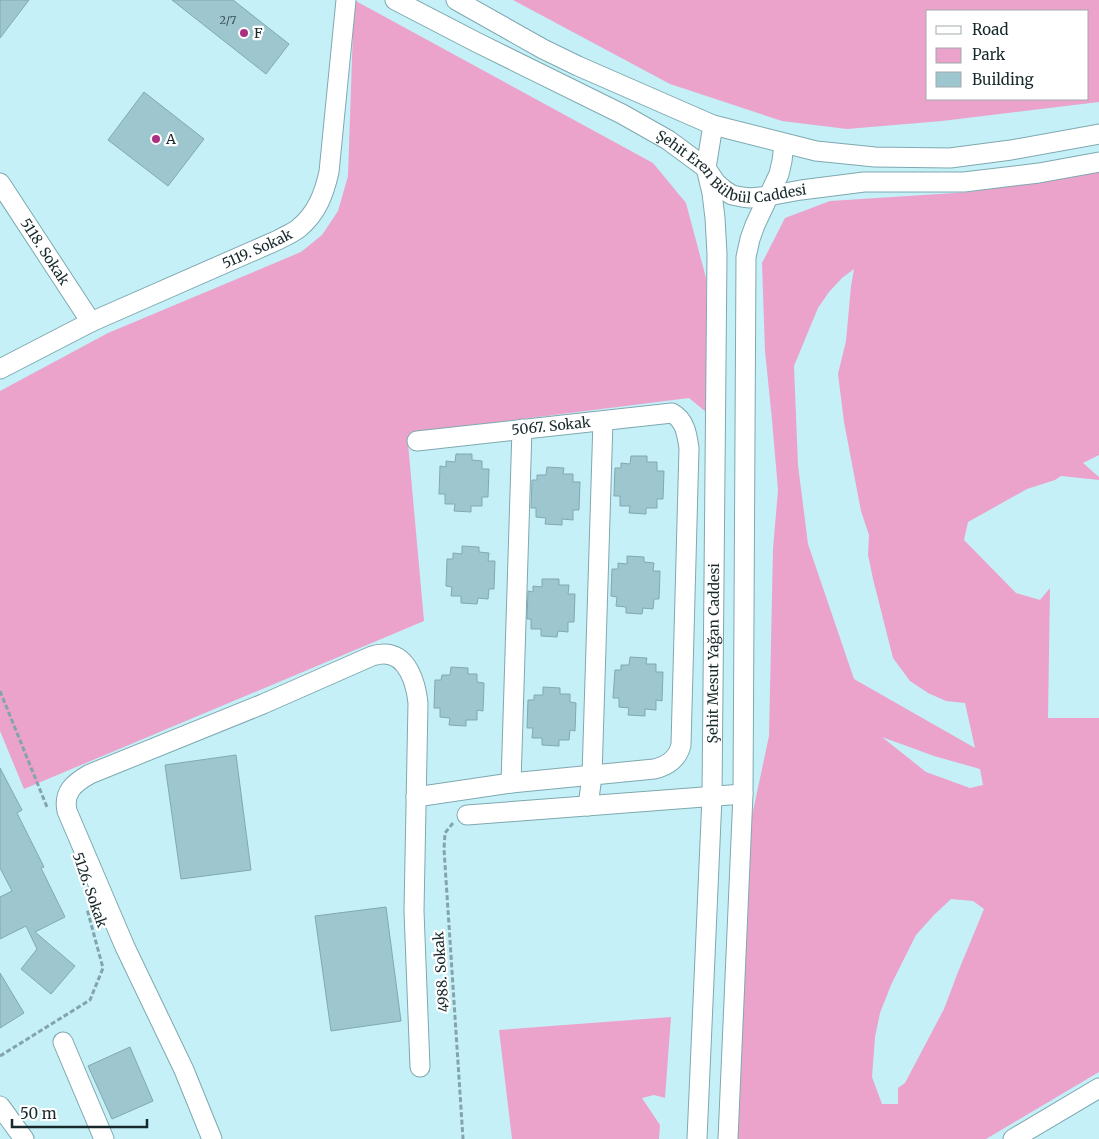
<svg xmlns="http://www.w3.org/2000/svg" width="1099" height="1139" viewBox="0 0 1099 1139" font-family="Merriweather,serif">
	<style>
		.green { fill: #eba3cc; fill-rule: evenodd }
		.building { fill: #9dc6cf; stroke: #80a9b1 }
		.lines { fill: none; stroke-linecap: round; stroke-linejoin: round }
		.minor-casing { stroke: #7fa8b0; stroke-width: 21 }
		.path { stroke: #83a4aa; stroke-width: 3; stroke-dasharray: 5 2.5; stroke-linecap: butt }
		.minor { stroke: #fff; stroke-width: 19 }
		.poi-dot { fill: #ac3082; stroke: #fff; stroke-width: 2 }
		.labels { text-anchor: middle; stroke-width: 4.5; stroke-linejoin: round; paint-order: stroke }
		.number-label { font-size: 11px; fill: #395055 }
		.poi-label { font-size: 14px; fill: #18292c; stroke: #fff; text-anchor: start }
		.street-label { font-size: 14px; fill: #18292c; stroke: #fff }
	</style>
	<rect width="100%" height="100%" fill="#c5f0f8"/>
	<path class="green" d="M354 0 653 163 686 203 706 278V412L689 398 418 432 408 443 424 621 24 789 0 731V391L108 333 301 252 322 235 338 211 348 176Z
		M513 0H1099V102L942 121 847 129 782 121 670 84ZM928 11H1088V99H928Z
		M1099 169V455L1083 463 1099 477V480L1061 476 1055 480 1027 489 968 522 964 540 1016 593 1040 600 1050 588 1048 718H1099V1072L986 1139H736L752 816 769 736 773 549 778 490 772 420 765 351 762 263 785 218 830 201 970 192ZM854 269 851 286 846 341 838 374 844 422 861 511 869 535 868 555 873 579 893 658 910 681 928 693 946 701 965 703 975 748 854 679 808 544 798 465 794 366 818 308 829 292 842 278ZM882 737 934 756 980 769 983 785 970 788 926 772ZM951 899 973 901 984 909 958 972 944 1009 905 1083 898 1088V1104H882L872 1077 875 1037 880 1013 891 985 916 935 934 915Z
		M671 1017 665 1098 654 1095 642 1098 660 1125 659 1139H512L499 1030Z"/>
	<path class="building" d="M0 0H29L0 38Z
		M172 0H233L289 44 266 74Z
		M144 92 204 139 168 186 108 140Z
		M456 454H472V460L482 461V469H489L488 497H482V506H471V512L454 511 455 504H445V494H439L440 466 446 467V461L455 462Z
		M631 456H647V462H657V471H664L663 499H657V508H646V514L629 513 630 506H620V496H614L615 468H621V463L630 464Z
		M547 467 564 468 563 474H573V482H580L579 510H573V520L562 519V525L545 524 546 518 536 517V508H531L532 480H537V475H546Z
		M462 546 479 547V552L489 553 488 561H495L494 589H489L488 599 478 598 477 604 461 603V596H451L452 587 446 586 447 559H453V553L462 554Z
		M627 556 644 557V562L654 563 653 571H660L659 599H654L653 609 643 608 642 614 626 613V607L616 606 617 597 611 596 612 569H618V563L627 564Z
		M542 579H559V585H569L568 594H575L574 622H568V632L558 631 557 637 541 636V629H531V619H527L528 591 533 592V586L542 587Z
		M630 657 647 658 646 664H656V672H663L662 701 656 700V710L645 709V716L628 715 629 708 619 707V698H613L615 670H621V665H629Z
		M451 667 468 668V674H477V682L484 683 483 711 477 710V720H466V726L449 725 450 718 440 717V708H434L435 680H441L442 675H450Z
		M543 687 560 688V694H570V702L576 703 575 731 570 730 569 740H559V746L542 745V738H532L533 728H527L528 700H534V695H543Z
		M236 755 251 870 181 879 165 765Z
		M0 768 22 810 17 813 44 867 41 868 65 917 35 932 75 966 51 994 21 969 37 949 26 926 0 939V897L12 891 0 868Z
		M386 907 401 1021 331 1031 315 916Z
		M0 973 24 1013 0 1028Z
		M130 1047 153 1101 112 1119 88 1066Z"/>
	<g class="lines">
		<g class="minor-casing">
			<g id="minor">
				<path id="s1" d="M395 0 478 43 622 114 668 140 706 168 716 183 724 190 732 195 742 197 750 198 768 196 801 190 864 182H964L1039 173 1099 162"/>
				<path d="M456 0 543 49 578 66 713 125 816 151 875 157 950 158 1011 150 1099 134"/>
				<path id="s2" d="M0 183 91 322"/>
				<path id="s3" d="M0 369 91 322 278 240C285 236 293 233 299 228 317 213 324 194 329 172L346 0"/>
				<path d="M511 783 522 429"/>
				<path d="M416 797 511 783 654 769C668 766 678 758 681 745L689 448C687 434 685 420 672 413L417 441"/>
				<path d="M588 806 592 776 603 421"/>
				<path d="M467 815 743 794"/>
				<path d="M63 1042 104 1139"/>
				<path d="M0 1106 24 1139"/>
				<path d="M212 1139 184 1070 125 947 67 811C63 792 74 783 90 774L263 704 372 656C375 655 380 654 384 654 408 654 416 684 418 703L414 911 420 1067"/>
				<path id="s4" d="M697 1139 712 797 717 254 715 218 712 193 706 168 713 125"/>
				<path d="M728 1139 743 794 746 257 750 239 755 225 779 174 782 161 784 144"/>
				<path d="M1013 1139 1099 1088"/>
			</g>
		</g>
		<path class="path" d="M0 691 47 807
			M453 823 445 833 444 849 463 1139
			M0 1056 90 1000 103 968 87 909"/>
		<use href="#minor" class="minor"/>
	</g>
	<g class="poi-dot">
		<circle cx="244" cy="33" r="5"/>
		<circle cx="156" cy="139" r="5"/>
	</g>
	<g class="labels">
		<g class="number-label">
			<text x="228" y="24">2/7</text>
		</g>
		<g class="poi-label">
			<text x="254" y="38">F</text>
			<text x="166" y="144">A</text>
		</g>
		<g class="street-label">
			<text dy="5" stroke="none"><textPath href="#s1" startOffset="381">Şehit Eren Bülbül Caddesi</textPath></text>
			<text dy="5" stroke="none"><textPath href="#s3" startOffset="284">5119. Sokak</textPath></text>
			<text dy="5" stroke="none"><textPath href="#s2" startOffset="82">5118. Sokak</textPath></text>
			<text transform="translate(551 426) rotate(-6)" y="5">5067. Sokak</text>
			<text dy="5" stroke="none"><textPath href="#s4" startOffset="486">Şehit Mesut Yağan Caddesi</textPath></text>
			<text transform="translate(90 890) rotate(71)" y="5">5126. Sokak</text>
			<text transform="translate(441 972) rotate(-94)" y="5">4988. Sokak</text>
		</g>
	</g>
	<rect x="926" y="10" width="162" height="90" fill="#ffffff" stroke="#a3a9ab"/>
	<rect x="936" y="26" width="25" height="8" fill="#ffffff" stroke="#a3a9ab"/>
	<text x="972" y="35" font-size="15" fill="#18292c">Road</text>
	<rect x="936" y="48" width="25" height="15" fill="#eba3cc" stroke="#a3a9ab"/>
	<text x="972" y="60" font-size="15" fill="#18292c">Park</text>
	<rect x="936" y="72" width="25" height="15" fill="#9dc6cf" stroke="#a3a9ab"/>
	<text x="972" y="85" font-size="15" fill="#18292c">Building</text>
	<path d="M12 1119v8h135v-8" fill="none" stroke="#18292c" stroke-width="2.5"/>
	<text x="20" y="1119" font-size="15" fill="#18292c" stroke="#ffffff" stroke-width="4" paint-order="stroke">50 m</text>
</svg>
